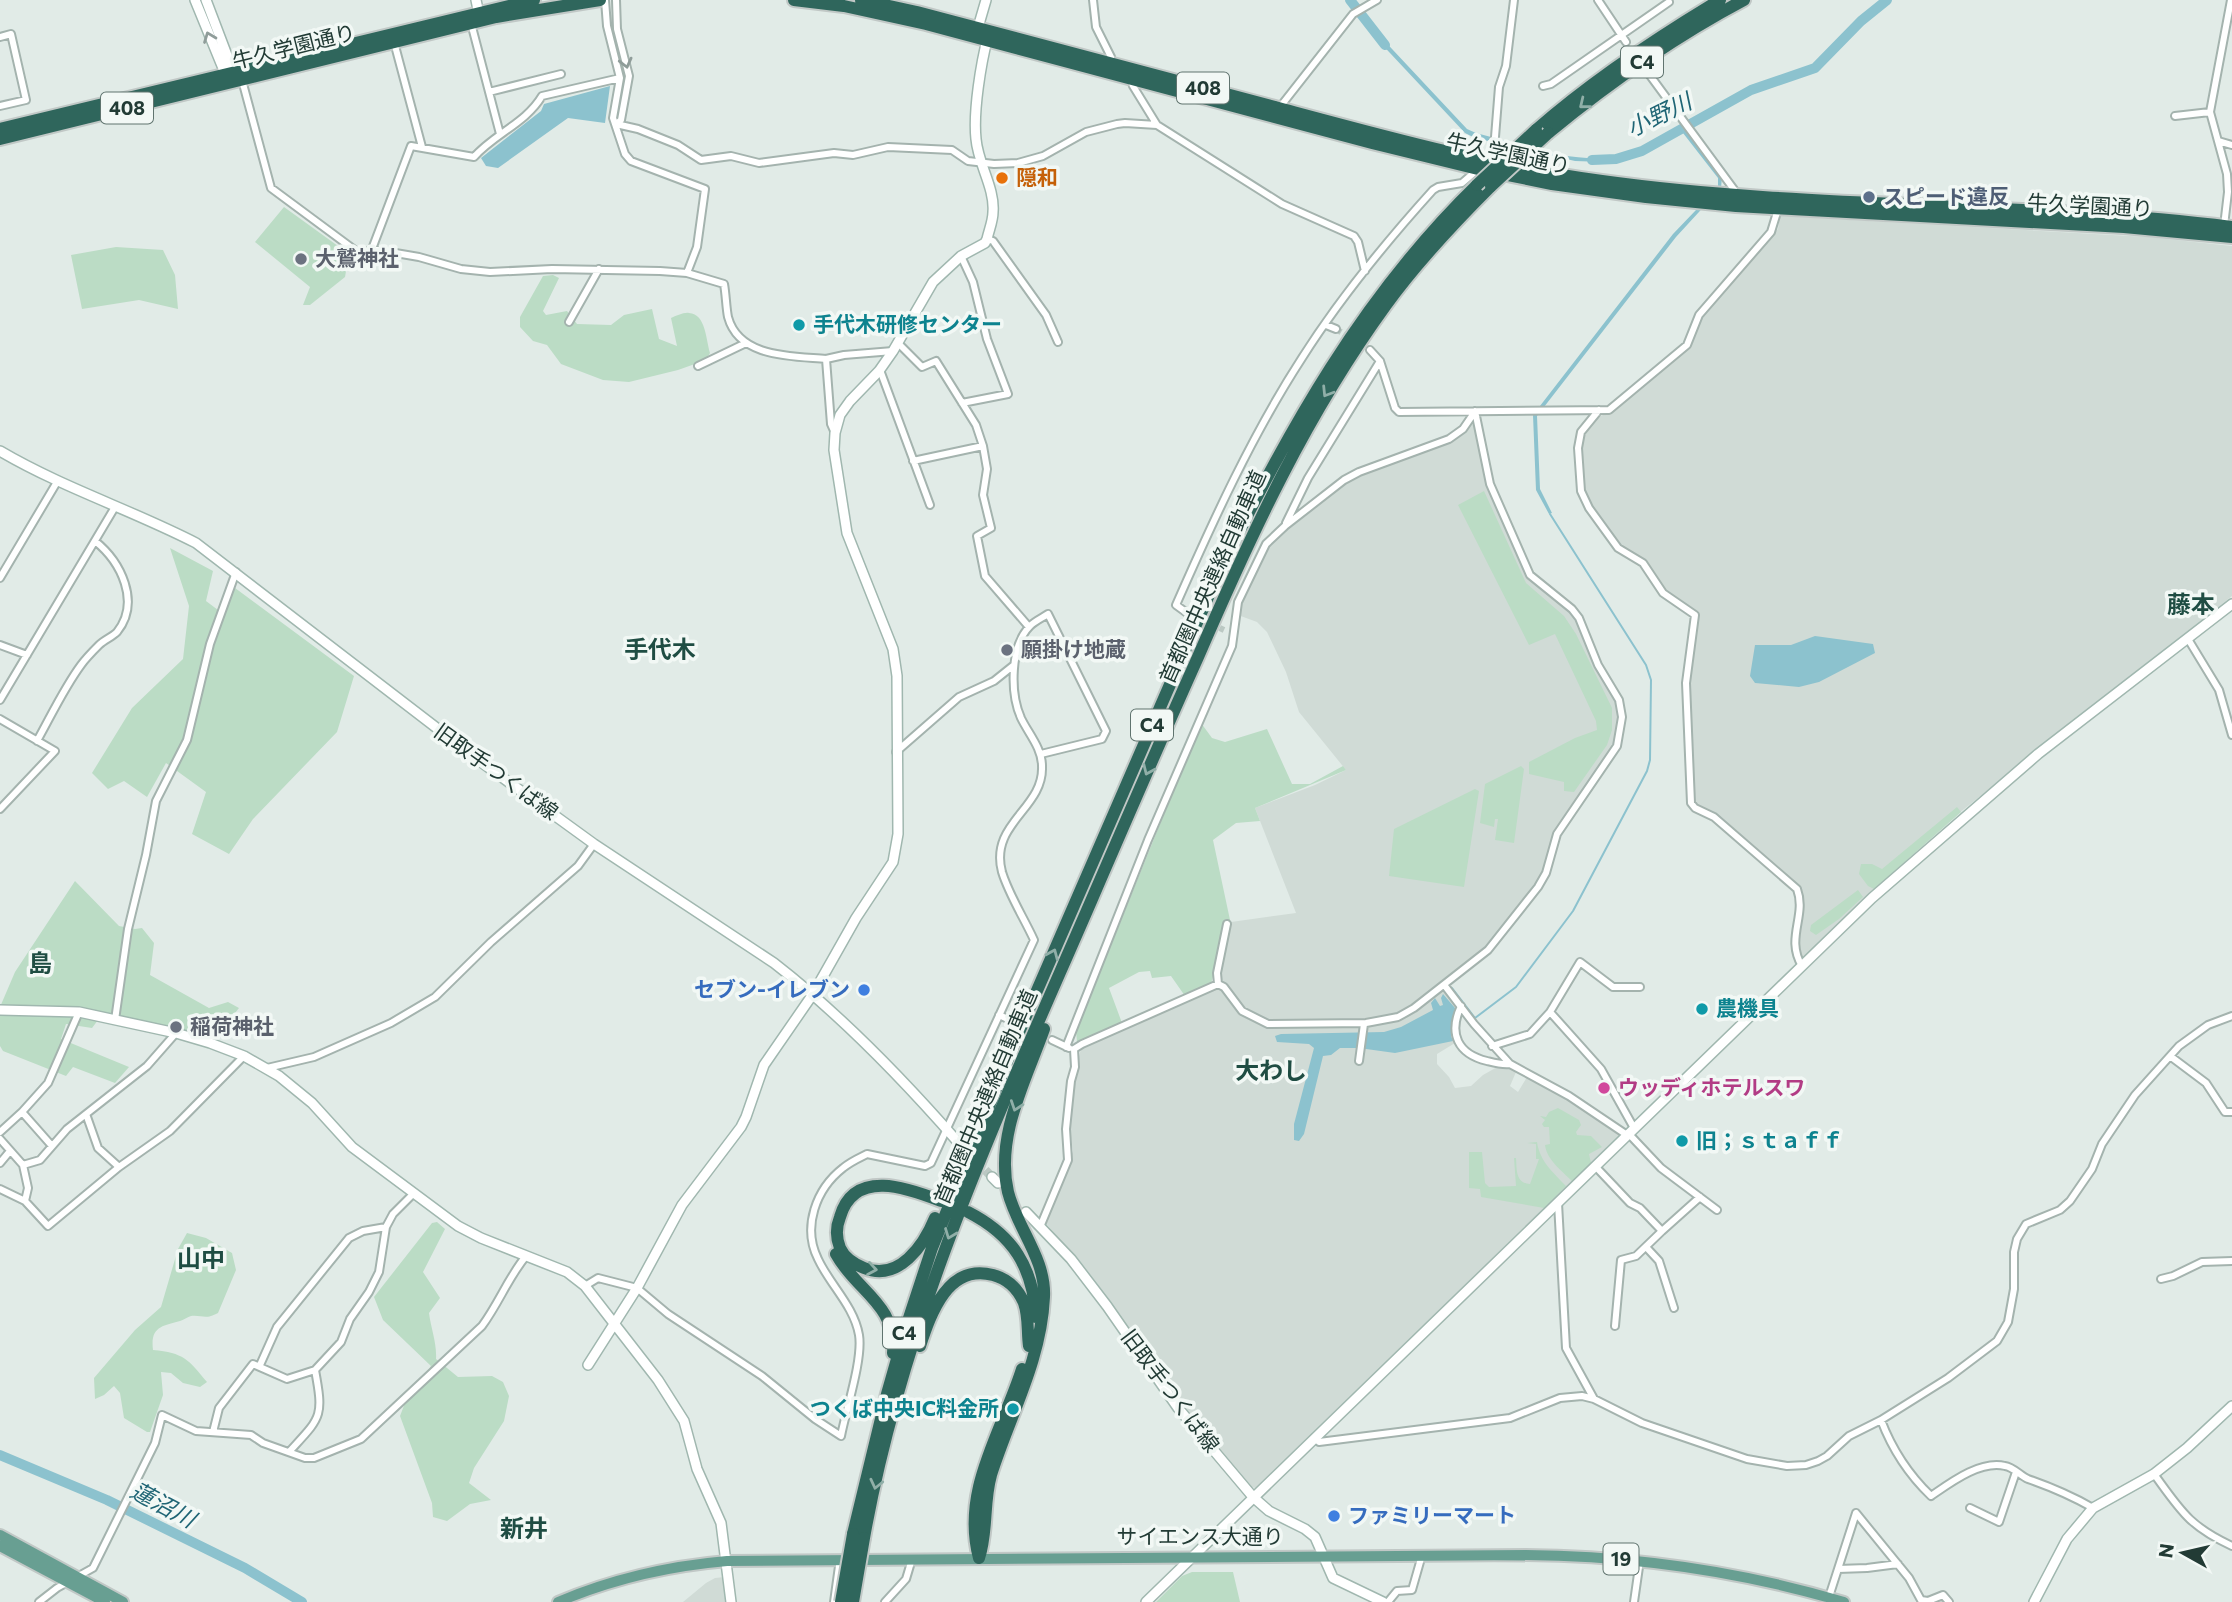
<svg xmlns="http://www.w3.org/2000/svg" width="2232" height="1602" viewBox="0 0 2232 1602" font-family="Commissioner,'Noto Sans JP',sans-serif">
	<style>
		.built { fill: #d0dbd6 }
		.green { fill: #bbdcc5 }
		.water { fill: #8cc2ce }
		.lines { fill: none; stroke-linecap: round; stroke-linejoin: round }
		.stream { stroke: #8cc2ce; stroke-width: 2 }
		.river { stroke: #8cc2ce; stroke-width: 10 }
		.street-tunnel { stroke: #bbc8c3; stroke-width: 6; stroke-dasharray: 6 3; stroke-linecap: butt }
		.secondary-tunnel { stroke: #bbc8c3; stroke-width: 9; stroke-dasharray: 9 4.5; stroke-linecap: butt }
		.highway-tunnel { stroke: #bbc8c3; stroke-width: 12; stroke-dasharray: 12 6; stroke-linecap: butt }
		.street-casing { stroke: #a4b3ae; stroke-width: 10 }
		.secondary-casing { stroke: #a0b7af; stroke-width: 12 }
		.primary-casing { stroke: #c1c8c6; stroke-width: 14 }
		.highway-casing { stroke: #c1c8c6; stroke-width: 16 }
		.street { stroke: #fff; stroke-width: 6 }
		.secondary { stroke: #fff; stroke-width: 9 }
		.primary { stroke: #689f92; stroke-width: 10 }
		.highway { stroke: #2f665c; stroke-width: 12 }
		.highway-bridge-casing { stroke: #c1c8c6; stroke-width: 16; stroke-linecap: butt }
		.highway-bridge { stroke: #2f665c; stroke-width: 12 }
		.oneway { stroke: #909d9a }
		.oneway2 { stroke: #90afa8 }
		.food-dot { fill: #e8710a; stroke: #f2f8f5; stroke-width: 2.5 }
		.service-dot { fill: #5c6f8a; stroke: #f2f8f5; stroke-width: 2.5 }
		.worship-dot { fill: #6b7280; stroke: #f2f8f5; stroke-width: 2.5 }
		.culture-dot { fill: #0f9aa8; stroke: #f2f8f5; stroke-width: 2.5 }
		.shop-dot { fill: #3f7fe0; stroke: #f2f8f5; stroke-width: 2.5 }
		.hotel-dot { fill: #d1479c; stroke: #f2f8f5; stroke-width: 2.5 }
		.labels { text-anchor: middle; stroke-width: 7; stroke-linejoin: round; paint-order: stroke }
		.shield { fill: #f2f8f5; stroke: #60746f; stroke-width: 2 }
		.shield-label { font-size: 19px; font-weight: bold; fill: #223b35 }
		.street-label { font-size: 21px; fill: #223b35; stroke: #f2f8f5 }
		.food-label { font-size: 21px; font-weight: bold; fill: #c56008; stroke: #f2f8f5; text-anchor: start }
		.service-label { font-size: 21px; font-weight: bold; fill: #4e5e75; stroke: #f2f8f5; text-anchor: start }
		.worship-label { font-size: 21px; font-weight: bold; fill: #5b616d; stroke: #f2f8f5; text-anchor: start }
		.culture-label { font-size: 21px; font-weight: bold; fill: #0d838f; stroke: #f2f8f5; text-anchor: start }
		.shop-label { font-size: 21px; font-weight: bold; fill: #366cbe; stroke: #f2f8f5; text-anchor: end }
		.hotel-label { font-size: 21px; font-weight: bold; fill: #b23c85; stroke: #f2f8f5; text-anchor: start }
		.water-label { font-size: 23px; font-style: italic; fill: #1f6575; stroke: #f2f8f5 }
		.quarter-label { font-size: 24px; font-weight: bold; fill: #1f4d43; stroke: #f2f8f5 }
	</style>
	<rect width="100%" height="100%" fill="#e1ebe7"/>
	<path class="built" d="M1780 216 2148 237 2232 246V596L1944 825 1800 960 1797 955 1802 896 1799 888 1716 815 1699 807 1693 800V756L1689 694 1698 618 1697 613 1666 591 1649 565 1620 546 1593 510 1585 496 1583 486 1581 446 1584 431 1593 420 1611 411 1692 342 1702 316 1778 229Z
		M1471 424 1474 425 1491 493 1522 566 1532 580 1565 607 1575 618 1591 656 1613 695 1620 717 1615 741 1609 754 1554 832 1544 871 1537 883 1486 947 1440 985 1457 1007 1453 1031 1455 1043 1437 1054V1064L1449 1077 1455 1088 1471 1086 1483 1075 1499 1066 1508 1068 1516 1072 1510 1086 1518 1092 1527 1077 1576 1105 1620 1134 1257 1488 1250 1487 1190 1416 1087 1272 1045 1222 1073 1151 1070 1131 1074 1082 1080 1052 1084 1045 1216 989 1223 981 1219 974 1231 922 1296 913 1255 808 1315 785 1346 770 1299 712 1286 672 1267 632 1257 622 1238 615 1242 601 1272 543 1295 522 1353 478 1463 432Z
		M725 1577 726 1602H683L706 1583 715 1578Z"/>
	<path class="green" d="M284 207 349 254 345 277 310 305H303L310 287 255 242Z
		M116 247 163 250 175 275 178 309 139 300 82 309 71 255Z
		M553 275 559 278 543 311 546 315 567 311 577 324 611 325 624 315 652 309 659 339 677 346 671 318C676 316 684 312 689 313 706 314 706 340 710 353L706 360 678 370 629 382 603 380 561 364 547 345 533 341 520 327V317L543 276Z
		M1484 491 1526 583 1564 616 1576 634 1612 708V730L1607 745 1574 792 1564 791V782L1529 774V762L1575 738 1597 730 1596 721 1555 634 1529 645 1458 505Z
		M170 548 213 571 206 601 222 613 235 588 354 676 337 732 253 819 229 854 192 834 206 792 166 763 147 797 124 781 108 789 92 773 132 708 183 659 189 606Z
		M1201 723 1212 738 1225 742 1267 729 1292 784H1310L1343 766 1346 770 1255 808 1260 821 1236 823 1213 840 1230 920H1227L1211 984 1185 996 1171 976 1152 978 1150 971 1139 972 1109 988 1122 1023 1077 1042 1076 1031Z
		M1521 766 1524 769 1514 843 1495 840 1498 819H1495L1494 827 1480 823 1485 784Z
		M1475 789 1479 791 1464 887 1389 876 1394 829Z
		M1957 807 1961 812 1874 889 1868 886 1859 874 1861 864H1872L1882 869Z
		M75 881 119 926 135 929 142 928 154 943 150 975 209 1008 228 1002 239 1008 215 1038 104 1012 92 1028 66 1024 61 1039 129 1067 115 1083 73 1067 66 1076 3 1051 0 1046V1007L15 972Z
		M1858 890 1863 897 1839 919 1816 935 1810 931 1811 925Z
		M1558 1108 1579 1120 1581 1125 1576 1132 1577 1135 1591 1136 1602 1147 1589 1154 1591 1163 1572 1181C1561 1170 1547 1160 1545 1145L1550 1144 1549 1127H1544L1542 1124 1545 1120 1540 1116 1546 1117 1549 1112Z
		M1537 1142C1540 1162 1553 1172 1566 1186L1544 1208 1481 1197 1480 1189 1469 1188V1152H1482L1485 1183 1489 1187 1516 1186 1514 1158H1516C1517 1169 1515 1183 1530 1184L1539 1159H1536V1144L1527 1143Z
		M437 1222 445 1229 423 1272 440 1298 429 1313C431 1329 437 1343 436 1359L458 1377 492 1376 503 1382 509 1396 504 1421 474 1468 469 1483 491 1500 470 1504 447 1521 433 1517 432 1503 400 1416 405 1403 431 1366 383 1320 374 1297 432 1223Z
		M187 1233 206 1238 232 1253 236 1270 218 1313C205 1320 203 1315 191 1316 188 1317 183 1320 180 1321 163 1326 150 1326 153 1350 184 1353 188 1359 207 1382L200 1387 183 1383 171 1373 161 1372 163 1395 150 1432H147L124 1418 120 1393 114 1386 104 1395 95 1399 94 1378 135 1330 161 1307 178 1249Z
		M1192 1572H1233L1240 1602H1156L1182 1576Z"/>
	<path class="water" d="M1378 34 1467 129 1476 133C1516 143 1561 160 1603 158V162L1575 161 1475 138 1465 133 1375 37Z
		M610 86 605 123 568 118 498 168 486 166 481 158 541 111 544 104Z
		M1687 130 1722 177 1721 188 1676 237 1537 416 1540 489 1552 513 1549 514 1536 490 1533 415 1673 234 1718 187V178L1683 133Z
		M1815 636 1873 644 1875 653 1819 682 1799 687 1755 683 1750 676 1755 645H1791Z
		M1443 994 1455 1008 1451 1036 1453 1041 1395 1053 1359 1048H1340L1331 1055 1323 1056 1304 1134 1299 1141 1294 1140V1124L1314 1048 1309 1044 1277 1042 1275 1036 1281 1034 1384 1032 1401 1027 1433 1010 1431 1003 1435 998 1440 1006 1443 1005 1441 998Z"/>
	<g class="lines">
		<path class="stream" d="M1683 129 1685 131
			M1452 988 1475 1018 1516 987 1573 911 1647 771 1650 760 1651 680 1646 665 1550 514"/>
		<path class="river" d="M1350 0 1385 45
			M1592 160 1616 159 1642 151 1751 90 1815 68 1861 21 1887 0
			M0 1455 107 1500 245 1568 302 1602"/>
		<path class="street-tunnel" d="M1336 329 1370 350
			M1187 613 1224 630"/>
		<path class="secondary-tunnel" d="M957 1141 992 1177"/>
		<path class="highway-tunnel" d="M943 1195 970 1206"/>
		<g class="street-casing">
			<path id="street" d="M605 0 607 26 620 78 613 118 625 154 631 161 705 189 697 247 687 273
				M1093 0 1096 27 1111 57V63
				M1598 0 1626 42
				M471 23 500 134
				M0 37 11 34 26 100 0 106
				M394 42 422 147
				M1646 70 1738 195
				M242 80 271 188 360 254 372 249 419 257 461 269 490 272 552 269 660 271 687 273 724 284C726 295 726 307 728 317 739 358 792 356 826 359L831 424 835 433
				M1131 80 1133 86 1157 125 1282 204 1354 236 1358 242 1365 271
				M1543 86 1551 84 1669 2
				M489 92 561 74
				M1280 107 1353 14 1377 0
				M2175 116 2210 112
				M616 124 638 129 678 145 701 160 731 156 759 163 834 153 853 155 888 147 952 150 968 161 994 164 1018 163 1043 156 1086 132 1117 124 1125 123 1157 125
				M616 124 621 120 629 76 617 29 616 0
				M2218 141 2232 145
				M1487 161 1491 154 1495 137 1499 87 1506 66 1514 0
				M2224 226 2228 192 2227 174 2210 112 2231 0
				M987 239 993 241 1046 315 1058 342
				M372 249 411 146 474 157C494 134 526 123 542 96L620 78
				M961 256 973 282 987 339 1008 394 962 403
				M569 322 599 269
				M1326 325 1336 329
				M898 343 922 367 936 361 976 425 983 446 987 469 983 495 991 528 977 536 985 576 1029 627
				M1370 350 1380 361 1395 408 1399 412 1609 410 1687 345 1699 315 1771 232 1778 209
				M826 359 844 355 893 351
				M698 366 746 343
				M880 370 930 505
				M1599 410 1581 432 1578 448 1581 491 1589 508 1618 548 1643 563 1663 593 1695 615 1686 683 1691 803 1695 808 1714 817 1797 889C1807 916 1785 938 1802 966
				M913 461 983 446
				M1286 523 1308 478 1380 361
				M0 578 57 482
				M1187 613 1176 605C1213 521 1252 435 1302 358 1340 298 1386 242 1433 190L1438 187 1462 183 1476 171
				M2188 639 2219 690 2232 735
				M0 645 27 655
				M0 700 115 507
				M0 719 55 751 0 809
				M37 741C51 716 64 688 81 665 86 658 93 651 99 645 104 640 112 637 117 632 141 602 121 562 95 541
				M896 752 959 697 994 681 1014 665
				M1218 984 1217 973 1227 924
				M1445 986 1474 1024 1510 1064 1569 1096 1627 1135
				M1461 1006C1448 1034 1458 1054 1487 1061 1495 1063 1502 1065 1510 1064
				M1550 1012 1601 1069 1634 1128
				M999 1015 1012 1021
				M115 1020 128 929 146 855 156 801 187 740 210 644 236 572
				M1052 1040 1069 1048
				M1492 1046 1530 1034 1550 1012 1580 962 1613 987H1640
				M1066 1047 1148 840 1232 646 1238 602 1266 544 1285 526 1344 480 1359 472 1449 439 1463 429 1474 413
				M1074 1049 1082 1044 1218 984 1224 987 1242 1011 1268 1024 1366 1023 1398 1017 1414 1008 1488 950 1538 887 1546 873 1557 834 1617 746 1622 717 1619 700 1598 665 1579 618 1572 609 1530 575 1490 484 1475 411
				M2170 1056 2206 1083 2225 1112H2232
				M1359 1061 1364 1024
				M267 1068 314 1057 391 1023 435 997 491 942 578 866 594 844
				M86 1114 98 1148 119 1167
				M0 1132 22 1112
				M1628 1133 1661 1168 1717 1210
				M0 1139 23 1165 40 1160 67 1129 147 1066 176 1033
				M52 1146 22 1112 48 1083 79 1012
				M0 1163 10 1151
				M23 1165 28 1188 25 1201
				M1595 1166 1630 1203 1640 1208 1662 1231 1700 1197
				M0 1189 25 1201 48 1226 119 1167 170 1131 244 1056
				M1558 1203 1566 1348 1594 1399
				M1040 1227 1068 1160 1066 1129 1071 1081 1075 1067 1074 1049
				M1646 1247 1659 1261 1674 1308
				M2161 1279 2173 1276 2202 1262 2232 1261
				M585 1286 598 1278 637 1288 668 1314 762 1376 815 1419 841 1436C846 1410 863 1359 859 1335 854 1306 830 1285 818 1259 802 1227 816 1189 843 1168 850 1162 859 1158 867 1154L925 1166 931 1163 1034 940C1024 918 1009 895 1002 872 989 823 1044 809 1042 766 1042 748 1028 733 1021 718 1010 693 1010 646 1030 626 1035 621 1042 618 1048 614L1106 731 1102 739 1041 754
				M1615 1326 1621 1260 1636 1256 1662 1231
				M260 1365 277 1327 349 1238 363 1231 386 1227
				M1881 1420C1892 1449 1908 1474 1931 1496 1950 1483 1980 1460 2005 1466 2013 1467 2021 1476 2028 1479 2051 1487 2072 1496 2093 1508
				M213 1432 219 1408 253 1364 287 1379 315 1370
				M1314 1438 1319 1442 1510 1418 1560 1398 1582 1396 1594 1399 1642 1423 1747 1459 1787 1466 1806 1465 1818 1461 1827 1456 1849 1436 1881 1420 1948 1378 1997 1341 2008 1322 2014 1289V1252L2017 1239 2026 1224 2060 1210 2070 1201 2092 1169 2102 1144 2135 1095 2179 1046 2208 1025 2232 1016
				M289 1452C321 1417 324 1418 315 1370L341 1342 350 1319 369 1292 379 1272 386 1227 393 1214 413 1194
				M2154 1474C2181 1511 2189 1526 2232 1546
				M1970 1508 1999 1522 2016 1472
				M1856 1513 1909 1578 1921 1600 1928 1601 1943 1595 1949 1602
				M1838 1569 1867 1568 1898 1564
				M1828 1600 1856 1513
				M39 1602 57 1588 93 1568 155 1443 162 1415 196 1431 251 1435 263 1443 305 1458H314L361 1439 482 1326C499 1303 508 1278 526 1256
				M834 1602 840 1559
				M885 1602 906 1579 912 1559
				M1388 1602 1397 1591 1412 1590 1422 1555
				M1634 1602 1640 1560"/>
		</g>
		<g class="secondary-casing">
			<path id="secondary" d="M195 0 227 78
				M206 0 233 71 232 77
				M476 0 480 19
				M977 31 986 0
				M0 451C63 488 132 510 196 543L481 762 594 844 774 963C841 1015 901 1077 957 1141
				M0 1010 79 1012 176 1033 210 1043 244 1056 279 1076 312 1103 352 1147 458 1226 481 1238 567 1272 585 1286 658 1380 684 1421 697 1469 721 1523 731 1602
				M992 1177 998 1183
				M1026 1212 1071 1259 1107 1306 1178 1408 1253 1497 1269 1511 1305 1529 1315 1537 1333 1578 1383 1602
				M588 1365 637 1288 682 1205 741 1127 746 1117 764 1065 813 994 856 918 893 862 898 834 897 676 893 649 847 533 834 450 835 433 840 415 850 401 879 371 893 351 933 282 961 256 985 243 987 239C989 230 993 221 993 212 995 188 978 164 976 139 973 111 981 63 988 36
				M1146 1602 1872 898 2038 754 2232 604
				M2034 1602 2067 1539 2093 1508 2154 1474 2187 1448 2232 1406"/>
		</g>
		<g class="primary-casing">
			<path id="primary" d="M0 1535 123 1602
				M0 1546 105 1602
				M558 1602C612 1579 669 1566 727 1561L1526 1555C1635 1556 1740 1571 1844 1602"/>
		</g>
		<g class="highway-casing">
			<path id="highway" d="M794 0 844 6 926 24 1372 143 1478 169 1552 184 1646 197 1736 206 2124 227 2232 237
				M861 0 917 12C1037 43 1156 75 1275 107 1383 136 1491 166 1602 181 1811 210 2023 201 2232 227
				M0 129 534 0
				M1536 130C1593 80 1655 39 1720 0
				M1548 133C1609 83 1674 37 1744 0
				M0 139 496 17 600 0
				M968 1212C1013 1235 1033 1267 1036 1317
				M935 1218C924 1245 899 1282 864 1268 854 1264 845 1259 840 1248 836 1238 836 1227 840 1217 854 1168 908 1188 941 1201
				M836 1254C856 1291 897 1304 893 1353
				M920 1346C931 1313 948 1263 993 1275 1008 1279 1018 1289 1024 1303 1029 1317 1027 1332 1029 1346
				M853 1534 887 1394 907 1324 932 1248 1016 1039 1218 574C1287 432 1363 296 1477 185
				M864 1538C904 1313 1002 1107 1092 899 1127 818 1162 737 1198 657 1252 532 1306 415 1386 305 1417 262 1454 223 1491 186
				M979 1558C988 1531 983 1503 991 1475 1010 1415 1041 1361 1044 1297 1046 1259 1017 1228 1008 1192 995 1136 1026 1080 1044 1029
				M979 1558C961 1490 1002 1432 1022 1369"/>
		</g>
		<use href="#street" class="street"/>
		<use href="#secondary" class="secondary"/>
		<use href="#primary" class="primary"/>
		<use href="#highway" class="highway"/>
		<g class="highway-bridge-casing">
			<path id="highway-bridge" d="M1477 185 1536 130
				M1491 186 1548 133
				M841 1602 853 1534
				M853 1602 864 1538"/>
		</g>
		<use href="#highway-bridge" class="highway-bridge"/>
	</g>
	<defs><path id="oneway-chevron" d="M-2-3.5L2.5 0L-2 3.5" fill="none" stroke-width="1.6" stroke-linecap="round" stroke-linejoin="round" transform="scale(1.75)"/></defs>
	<g class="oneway">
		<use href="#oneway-chevron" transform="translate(209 37) rotate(-111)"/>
		<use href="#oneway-chevron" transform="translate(626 63) rotate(76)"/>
	</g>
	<g class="oneway2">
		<use href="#oneway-chevron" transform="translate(1584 104) rotate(141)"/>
		<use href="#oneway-chevron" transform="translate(1327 392) rotate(122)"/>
		<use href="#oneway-chevron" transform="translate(1148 770) rotate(114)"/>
		<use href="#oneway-chevron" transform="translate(1053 954) rotate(-67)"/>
		<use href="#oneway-chevron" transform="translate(1016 1106) rotate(109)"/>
		<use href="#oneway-chevron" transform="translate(950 1234) rotate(111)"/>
		<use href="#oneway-chevron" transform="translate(872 1269) rotate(9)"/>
		<use href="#oneway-chevron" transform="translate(876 1484) rotate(103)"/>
	</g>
	<circle class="food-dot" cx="1002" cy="178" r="7"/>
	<circle class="service-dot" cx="1869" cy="197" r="7"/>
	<g class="worship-dot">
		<circle cx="301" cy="259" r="7"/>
		<circle cx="1007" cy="650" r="7"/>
		<circle cx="176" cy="1027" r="7"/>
	</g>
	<g class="culture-dot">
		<circle cx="799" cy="325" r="7"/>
		<circle cx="1702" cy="1009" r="7"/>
		<circle cx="1682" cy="1141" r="7"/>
		<circle cx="1013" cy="1409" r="7"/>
	</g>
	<g class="shop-dot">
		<circle cx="864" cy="990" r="7"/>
		<circle cx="1334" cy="1516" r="7"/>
	</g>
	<circle class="hotel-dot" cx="1604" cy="1088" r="7"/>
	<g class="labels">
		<g class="shield">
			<rect x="1621" y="46.5" width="42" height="31" rx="5"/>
			<rect x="1177" y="72.5" width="52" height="31" rx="5"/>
			<rect x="101" y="92.5" width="52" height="31" rx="5"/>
			<rect x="1131" y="709.5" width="42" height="31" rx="5"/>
			<rect x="883" y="1317.5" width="42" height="31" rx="5"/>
			<rect x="1603.5" y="1543.5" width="35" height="31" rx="5"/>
		</g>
		<g class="shield-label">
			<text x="1642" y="69">C4</text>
			<text x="1203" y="95">408</text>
			<text x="127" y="115">408</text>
			<text x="1152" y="732">C4</text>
			<text x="904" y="1340">C4</text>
			<text x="1621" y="1566">19</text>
		</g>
		<g class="street-label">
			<text transform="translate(294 47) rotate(-14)" y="7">牛久学園通り</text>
			<text transform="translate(1508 154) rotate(12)" y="7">牛久学園通り</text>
			<text transform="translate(2090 206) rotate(3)" y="7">牛久学園通り</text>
			<text transform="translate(1213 577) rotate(-66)" y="7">首都圏中央連絡自動車道</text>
			<text transform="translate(496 772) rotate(36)" y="7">旧取手つくば線</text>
			<text transform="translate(986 1097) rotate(-67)" y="7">首都圏中央連絡自動車道</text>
			<text transform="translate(1170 1391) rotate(53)" y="7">旧取手つくば線</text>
			<text x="1200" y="1544">サイエンス大通り</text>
		</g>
		<g class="food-label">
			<text x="1016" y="185">隠和</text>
		</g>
		<g class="service-label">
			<text x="1883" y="204">スピード違反</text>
		</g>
		<g class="worship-label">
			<text x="315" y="266">大鷲神社</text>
			<text x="1021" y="657">願掛け地蔵</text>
			<text x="190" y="1034">稲荷神社</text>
		</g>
		<g class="culture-label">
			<text x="813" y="332">手代木研修センター</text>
			<text x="1716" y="1016">農機具</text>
			<text x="1696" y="1148">旧；ｓｔａｆｆ</text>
			<text x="999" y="1416" text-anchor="end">つくば中央IC料金所</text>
		</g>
		<g class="shop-label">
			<text x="850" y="997">セブン-イレブン</text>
			<text x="1348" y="1523" text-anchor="start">ファミリーマート</text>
		</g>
		<g class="hotel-label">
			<text x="1618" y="1095">ウッディホテルスワ</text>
		</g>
		<g class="water-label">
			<text transform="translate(1659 115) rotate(-26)" y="8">小野川</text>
			<text transform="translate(163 1505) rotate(28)" y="8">蓮沼川</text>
		</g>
		<g class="quarter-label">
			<text x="2191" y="613">藤本</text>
			<text x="660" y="658">手代木</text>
			<text x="40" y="972">島</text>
			<text x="1271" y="1079">大わし</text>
			<text x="201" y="1267">山中</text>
			<text x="524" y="1537">新井</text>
		</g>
	</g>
	<g transform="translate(2183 1553) rotate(278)" stroke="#f2f8f5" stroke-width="5" paint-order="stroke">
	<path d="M0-5L12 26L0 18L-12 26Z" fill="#223b35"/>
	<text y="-10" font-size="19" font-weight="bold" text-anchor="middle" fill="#223b35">N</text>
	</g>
</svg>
